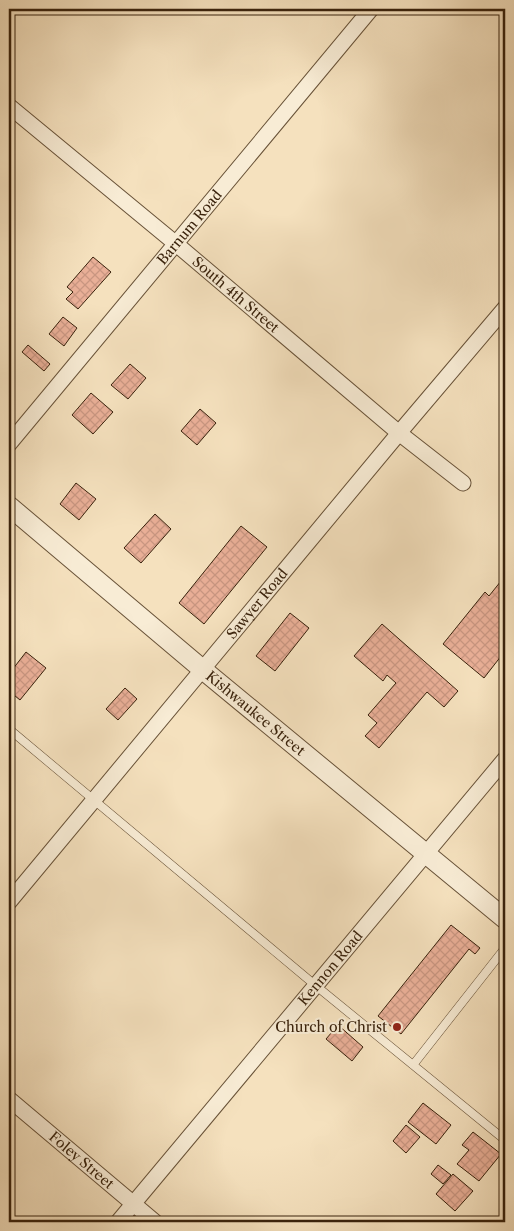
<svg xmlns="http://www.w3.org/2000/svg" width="514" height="1231" viewBox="0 0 514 1231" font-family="'Libre Caslon Text',serif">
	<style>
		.building { fill: url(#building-cross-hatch); stroke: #39220c }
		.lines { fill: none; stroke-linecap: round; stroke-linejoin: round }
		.service-casing { stroke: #685238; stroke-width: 9 }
		.minor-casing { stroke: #685238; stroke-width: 17 }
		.tertiary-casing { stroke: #685238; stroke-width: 21 }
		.service { stroke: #f8ecd5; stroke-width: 8 }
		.minor { stroke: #f8ecd5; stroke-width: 15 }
		.tertiary { stroke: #f8ecd5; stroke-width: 19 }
		.poi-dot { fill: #8f2418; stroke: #f8ecd5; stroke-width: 2 }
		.labels { text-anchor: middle; stroke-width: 4; stroke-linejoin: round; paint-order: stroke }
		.street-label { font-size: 14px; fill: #39220c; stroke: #f8ecd5 }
		.poi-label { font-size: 14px; fill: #39220c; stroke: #f8ecd5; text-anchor: end }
	</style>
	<defs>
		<pattern id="building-cross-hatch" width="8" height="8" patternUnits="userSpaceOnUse" patternTransform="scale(1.25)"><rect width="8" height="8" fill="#e9af97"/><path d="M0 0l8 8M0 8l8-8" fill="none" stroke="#c99681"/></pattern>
	</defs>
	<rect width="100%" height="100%" fill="#f5e1be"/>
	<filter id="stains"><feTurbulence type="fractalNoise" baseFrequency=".004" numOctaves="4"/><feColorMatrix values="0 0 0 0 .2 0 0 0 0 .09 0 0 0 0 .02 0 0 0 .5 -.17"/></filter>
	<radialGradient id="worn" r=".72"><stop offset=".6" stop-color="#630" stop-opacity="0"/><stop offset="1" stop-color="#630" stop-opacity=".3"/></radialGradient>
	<path class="building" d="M93 257 111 272 78 309 66 299 73 292 67 287Z
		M63 317 77 328 64 346 49 334Z
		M28 345 50 364 44 371 22 352Z
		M130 364 146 378 128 399 111 385Z
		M91 393 113 412 93 434 72 415Z
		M200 409 216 423 197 445 181 431Z
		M76 483 96 499 79 520 60 504Z
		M155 514 171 529 141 563 124 548Z
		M241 526 267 547 204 624 179 603Z
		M505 576V651L484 678 443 644 485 592 489 596Z
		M290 613 309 628 275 671 256 656Z
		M382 624 458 691 444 707 427 692 379 748 365 736 377 723 368 715 396 683 387 675 383 681 354 656Z
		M26 652 46 668 20 700 9 691V674Z
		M125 688 137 699 118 720 106 709Z
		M451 925 480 948 475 954 469 949 401 1034 378 1016Z
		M338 1025 363 1047 352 1061 326 1039Z
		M423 1103 451 1125 436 1144 408 1122Z
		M406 1125 420 1137 406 1153 393 1141Z
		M473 1132 501 1154 479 1181 457 1164 469 1150 462 1145Z
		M438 1165 451 1175 443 1184 431 1174Z
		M453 1174 473 1191 455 1211 436 1194Z"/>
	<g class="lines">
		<g class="service-casing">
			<path id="service" d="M9 729 315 985 505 1140
				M413 1065 505 948"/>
		</g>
		<g class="minor-casing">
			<g id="minor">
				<path id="s1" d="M9 106 175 243 399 433 463 483"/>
				<path id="s2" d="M9 444 371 9"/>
				<path id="s3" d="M9 902 399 433 505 308"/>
				<path id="s4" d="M9 1099 155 1222"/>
				<path id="s5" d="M118 1222 505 759"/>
			</g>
		</g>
		<g class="tertiary-casing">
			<g id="tertiary">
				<path id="s6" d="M9 506 202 669 505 919"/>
			</g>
		</g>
		<use href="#service" class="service"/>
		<use href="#minor" class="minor"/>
		<use href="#tertiary" class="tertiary"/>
	</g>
	<circle class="poi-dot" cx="397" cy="1027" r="5"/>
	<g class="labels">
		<g class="street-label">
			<text dy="5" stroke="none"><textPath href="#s2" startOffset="282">Barnum Road</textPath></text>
			<text dy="5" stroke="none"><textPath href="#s1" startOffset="295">South 4th Street</textPath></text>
			<text dy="5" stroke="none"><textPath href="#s3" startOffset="388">Sawyer Road</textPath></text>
			<text dy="5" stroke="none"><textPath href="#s6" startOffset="322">Kishwaukee Street</textPath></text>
			<text dy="5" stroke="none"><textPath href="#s5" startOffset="331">Kennon Road</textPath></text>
			<text dy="5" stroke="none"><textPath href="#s4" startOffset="95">Foley Street</textPath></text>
		</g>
		<g class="poi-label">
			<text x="387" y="1032">Church of Christ</text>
		</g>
	</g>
	<rect width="514" height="1231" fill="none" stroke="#f5e1be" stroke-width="30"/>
	<rect x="10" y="10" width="494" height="1211" fill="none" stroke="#39220c" stroke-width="2.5"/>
	<rect x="15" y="15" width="484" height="1201" fill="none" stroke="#39220c"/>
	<rect width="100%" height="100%" filter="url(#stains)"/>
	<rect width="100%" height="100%" fill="url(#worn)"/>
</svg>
